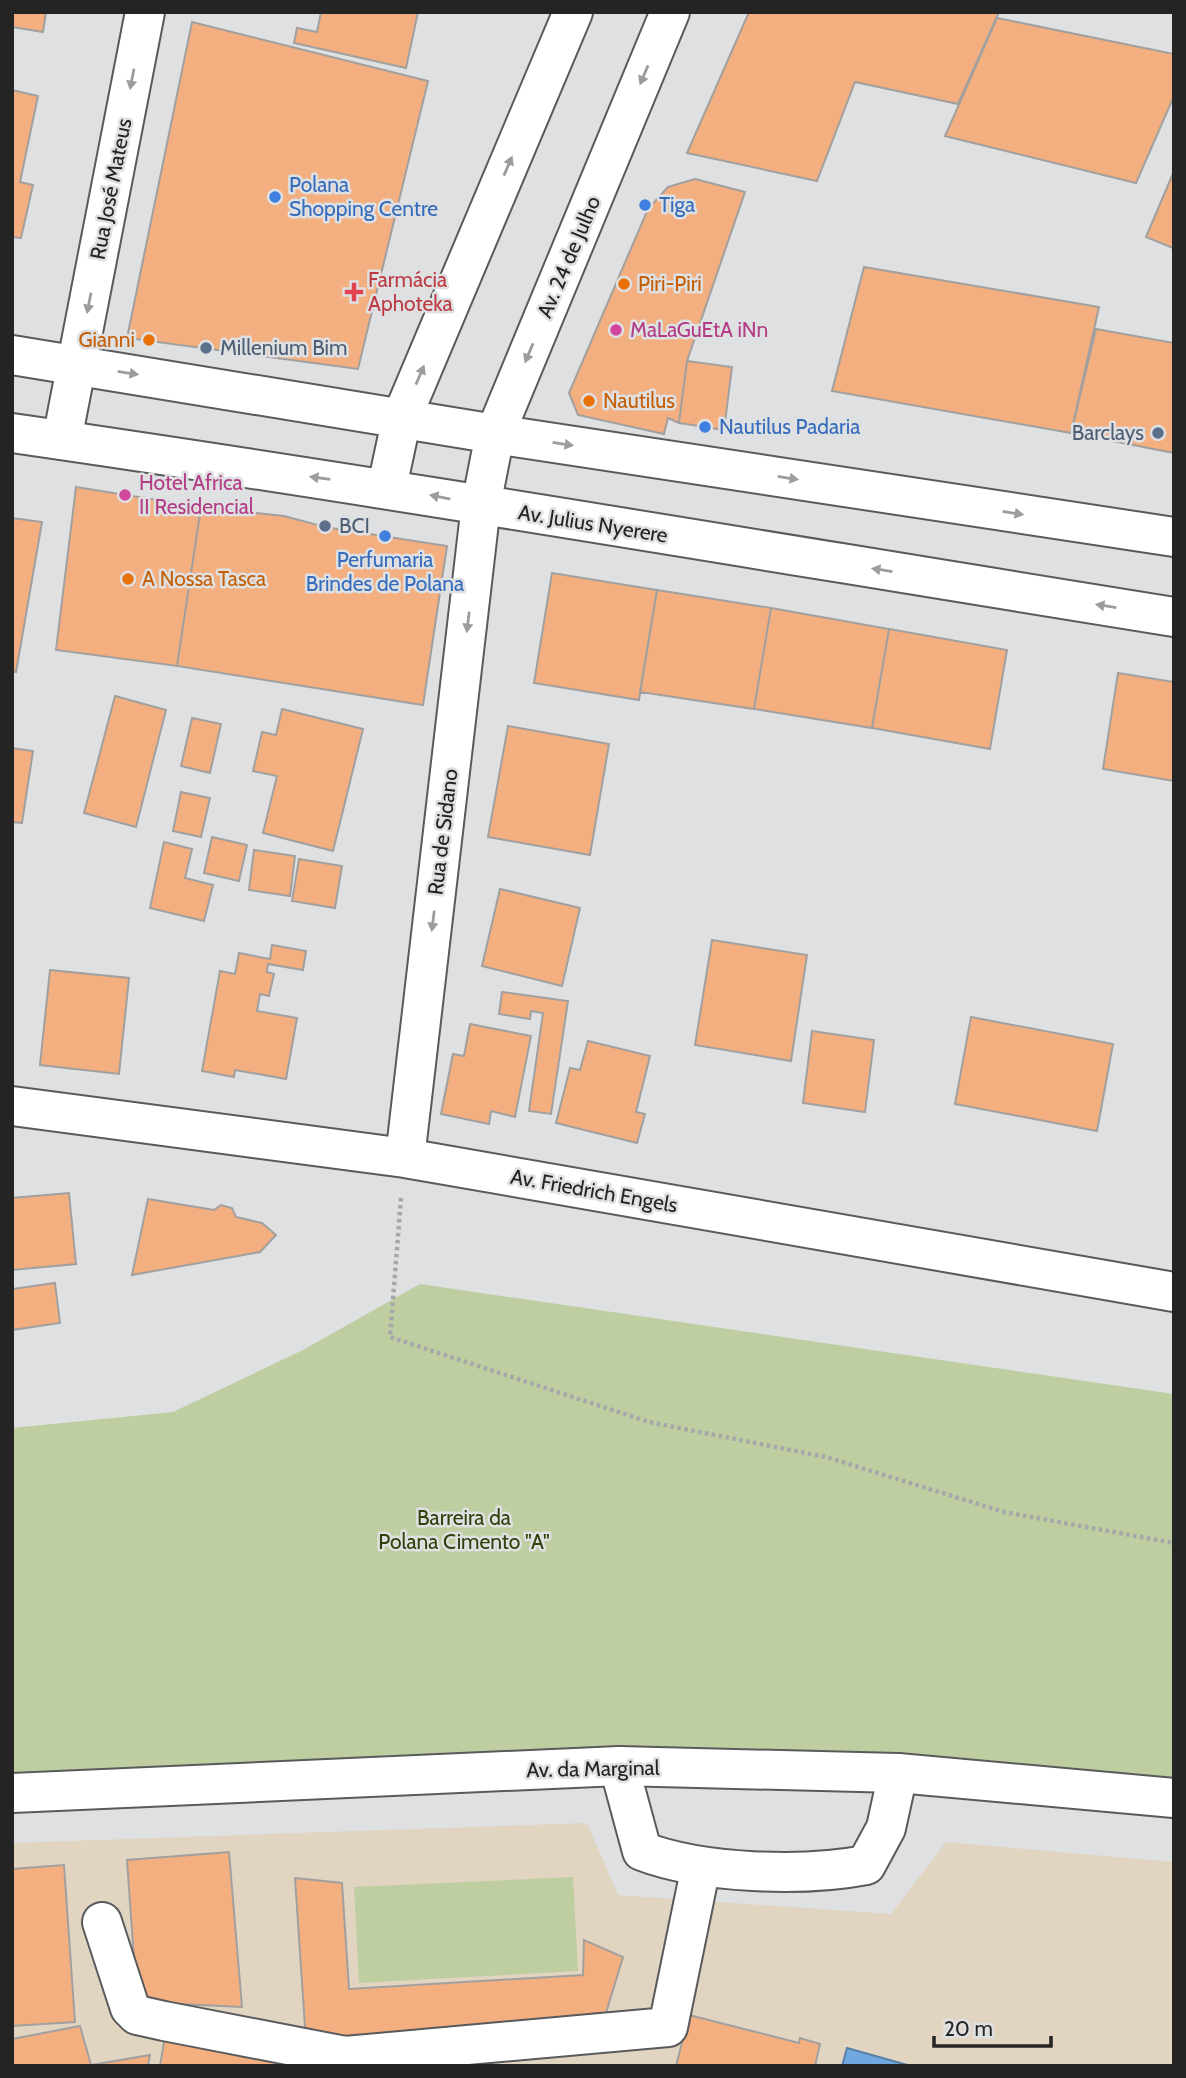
<svg xmlns="http://www.w3.org/2000/svg" width="1186" height="2078" viewBox="0 0 1186 2078" font-family="Cabin,sans-serif">
	<style>
		.commercial { fill: #e1d4c1 }
		.green { fill: #becea1 }
		.water { fill: #6fa9e0; stroke: #5881a8; stroke-width: 2 }
		.building { fill: #f3af80; stroke: #a2a09e; stroke-width: 2 }
		.lines { fill: none; stroke-linecap: round; stroke-linejoin: round }
		.minor-casing { stroke: #595a5c; stroke-width: 42 }
		.major-casing { stroke: #595a5c; stroke-width: 42 }
		.path { stroke: #a6a7a9; stroke-width: 4.5; stroke-dasharray: 3.5 3.5; stroke-linecap: butt }
		.minor { stroke: #fff; stroke-width: 38 }
		.major { stroke: #fff; stroke-width: 38 }
		.oneway { fill: #9c9c9d }
		.shop-dot { fill: #3f7fe0; stroke: #dee0e2; stroke-width: 2.5 }
		.food-dot { fill: #e8710a; stroke: #dee0e2; stroke-width: 2.5 }
		.health-dot { fill: #e0444e; stroke: #dee0e2; stroke-width: 2.5 }
		.hotel-dot { fill: #d1479c; stroke: #dee0e2; stroke-width: 2.5 }
		.service-dot { fill: #5c6f8a; stroke: #dee0e2; stroke-width: 2.5 }
		.labels { text-anchor: middle; stroke-width: 5; stroke-linejoin: round; paint-order: stroke }
		.shop-label { font-size: 21px; fill: #366cbe; stroke: #dee0e2; text-anchor: start }
		.street-label { font-size: 21px; fill: #242425; stroke: #dee0e2 }
		.health-label { font-size: 21px; fill: #be3a42; stroke: #dee0e2; text-anchor: start }
		.food-label { font-size: 21px; fill: #c56008; stroke: #dee0e2; text-anchor: start }
		.hotel-label { font-size: 21px; fill: #b23c85; stroke: #dee0e2; text-anchor: start }
		.service-label { font-size: 21px; fill: #4e5e75; stroke: #dee0e2; text-anchor: start }
		.park-label { font-size: 21px; fill: #313f08; stroke: #dee0e2 }
	</style>
	<rect width="100%" height="100%" fill="#dee0e2"/>
	<path class="commercial" d="M587 1823 618 1895 891 1914 946 1842 1174 1862V2066H12V1843Z"/>
	<path class="green" d="M420 1284 1174 1394V1778L761 1751 12 1790V1428L173 1412 303 1350Z
		M573 1877 578 1971 359 1983 354 1887Z"/>
	<path class="water" d="M847 2048 911 2066H842Z"/>
	<path class="building" d="M12 12H46L43 32 12 27Z
		M321 12H418L406 68 294 43 297 28 317 32Z
		M749 12H999L958 104 855 82 817 181 687 153Z
		M997 18 1174 54V96L1136 183 945 136Z
		M192 22 428 81 358 369 127 338Z
		M12 90 38 96 20 182 33 185 21 238 12 237Z
		M1174 171V247L1173 248 1146 237Z
		M695 179 745 192 687 361 679 423 668 418 664 434 578 415 569 393 648 209 668 187Z
		M864 267 1099 307 1071 433 832 391Z
		M1096 329 1174 343V453L1071 433Z
		M687 361 732 367 724 430 679 423Z
		M76 487 201 507 177 666 56 650Z
		M201 507 284 516 325 527 447 546 423 705 177 666Z
		M12 518 42 522 16 672 12 671Z
		M552 573 657 590 639 700 534 683Z
		M657 590 771 608 754 709 640 692Z
		M771 608 889 629 872 728 754 709Z
		M889 629 1007 650 990 749 872 728Z
		M1118 673 1174 682V781L1103 769Z
		M115 696 166 710 136 827 84 813Z
		M282 709 363 729 333 851 263 833 277 776 253 771 262 732 276 735Z
		M192 718 221 724 210 773 181 766Z
		M508 726 609 744 590 855 488 837Z
		M12 748 33 751 22 823 12 822Z
		M181 792 210 798 201 837 173 831Z
		M212 837 247 845 239 881 204 873Z
		M164 842 192 849 185 878 213 885 204 921 150 908Z
		M254 850 295 856 290 896 249 890Z
		M299 859 342 866 335 908 292 901Z
		M500 889 580 908 562 986 482 966Z
		M712 940 807 955 791 1061 695 1045Z
		M272 945 306 951 303 970 268 964 267 972 274 974 269 996 260 994 257 1011 297 1018 286 1079 235 1070 234 1077 202 1071 220 971 235 974 239 953 270 959Z
		M50 970 129 978 119 1074 40 1065Z
		M502 992 568 1001 551 1114 529 1111 543 1013 531 1011 530 1019 499 1014Z
		M971 1017 1113 1044 1097 1131 955 1104Z
		M470 1024 531 1036 515 1117 491 1111 489 1124 441 1114 453 1054 464 1056Z
		M812 1031 874 1040 865 1112 803 1103Z
		M588 1041 650 1056 636 1112 645 1114 637 1143 556 1123 570 1068 580 1070Z
		M69 1193 76 1264 12 1270V1198Z
		M148 1199 214 1210 221 1205 232 1208 236 1217 262 1223 276 1235 260 1252 132 1275Z
		M55 1283 60 1323 12 1330V1289Z
		M229 1852 242 2007 137 2002 127 1860Z
		M64 1865 75 2022 12 2026V1869Z
		M295 1878 342 1883 349 1989 583 1975 584 1940 623 1957 603 2023 306 2042Z
		M689 2015 799 2043 800 2038 820 2044 815 2066H676Z
		M80 2026 91 2065 150 2055 148 2066H12V2039Z
		M166 2030 366 2066H160Z"/>
	<g class="lines">
		<g class="minor-casing">
			<path id="minor" d="M62 440 145 12
				M12 1106 405 1158 1174 1292
				M405 1158 481 505
				M619 1766 642 1851C702 1874 803 1877 866 1865L886 1828 898 1773
				M102 1922 130 2008 137 2015 164 2021 345 2056 668 2027 701 1866"/>
		</g>
		<g class="major-casing">
			<path id="major" d="M12 355 495 434 1174 537
				M12 433C400 489 787 555 1174 617
				M387 487 402 417 573 12
				M481 505 495 434 670 12
				M12 1793 619 1766 898 1773 1174 1798"/>
		</g>
		<path class="path" d="M401 1198 390 1337 649 1422 826 1457 1004 1512 1174 1543"/>
		<use href="#minor" class="minor"/>
		<use href="#major" class="major"/>
	</g>
	<defs><path id="oneway-solid" d="M-6-.8H1V-3.2L6.5 0L1 3.2V.8H-6Z" transform="scale(1.75)"/></defs>
	<g class="oneway">
		<use href="#oneway-solid" transform="translate(644 75) rotate(113)"/>
		<use href="#oneway-solid" transform="translate(132 79) rotate(101)"/>
		<use href="#oneway-solid" transform="translate(508 166) rotate(-67)"/>
		<use href="#oneway-solid" transform="translate(89 303) rotate(101)"/>
		<use href="#oneway-solid" transform="translate(529 353) rotate(113)"/>
		<use href="#oneway-solid" transform="translate(128 373) rotate(9)"/>
		<use href="#oneway-solid" transform="translate(420 375) rotate(-67)"/>
		<use href="#oneway-solid" transform="translate(563 444) rotate(9)"/>
		<use href="#oneway-solid" transform="translate(320 478) rotate(-172)"/>
		<use href="#oneway-solid" transform="translate(788 478) rotate(9)"/>
		<use href="#oneway-solid" transform="translate(440 497) rotate(-169)"/>
		<use href="#oneway-solid" transform="translate(1013 513) rotate(9)"/>
		<use href="#oneway-solid" transform="translate(882 570) rotate(-171)"/>
		<use href="#oneway-solid" transform="translate(1106 606) rotate(-171)"/>
		<use href="#oneway-solid" transform="translate(468 622) rotate(97)"/>
		<use href="#oneway-solid" transform="translate(433 921) rotate(97)"/>
	</g>
	<g class="shop-dot">
		<circle cx="275" cy="197" r="7"/>
		<circle cx="645" cy="205" r="7"/>
		<circle cx="705" cy="427" r="7"/>
		<circle cx="385" cy="536" r="7"/>
	</g>
	<g class="food-dot">
		<circle cx="624" cy="284" r="7"/>
		<circle cx="149" cy="340" r="7"/>
		<circle cx="589" cy="401" r="7"/>
		<circle cx="128" cy="579" r="7"/>
	</g>
	<path class="health-dot" d="M350.5 281.5h7v7h7v7h-7v7h-7v-7h-7v-7h7z"/>
	<g class="hotel-dot">
		<circle cx="616" cy="330" r="7"/>
		<circle cx="125" cy="495" r="7"/>
	</g>
	<g class="service-dot">
		<circle cx="206" cy="348" r="7"/>
		<circle cx="1158" cy="433" r="7"/>
		<circle cx="325" cy="526" r="7"/>
	</g>
	<g class="labels">
		<g class="shop-label">
			<text x="289" y="192">Polana<tspan x="289" dy="24">Shopping Centre</tspan></text>
			<text x="659" y="212">Tiga</text>
			<text x="719" y="434">Nautilus Padaria</text>
			<text x="385" y="567" text-anchor="middle">Perfumaria<tspan x="385" dy="24">Brindes de Polana</tspan></text>
		</g>
		<g class="street-label">
			<text transform="translate(111 189) rotate(-79)" y="7">Rua José Mateus</text>
			<text transform="translate(569 257) rotate(-67)" y="7">Av. 24 de Julho</text>
			<text transform="translate(593 524) rotate(9)" y="7">Av. Julius Nyerere</text>
			<text transform="translate(443 832) rotate(-83)" y="7">Rua de Sidano</text>
			<text transform="translate(594 1191) rotate(10)" y="7">Av. Friedrich Engels</text>
			<text transform="translate(593 1769) rotate(-1)" y="7">Av. da Marginal</text>
		</g>
		<g class="health-label">
			<text x="368" y="287">Farmácia<tspan x="368" dy="24">Aphoteka</tspan></text>
		</g>
		<g class="food-label">
			<text x="638" y="291">Piri-Piri</text>
			<text x="135" y="347" text-anchor="end">Gianni</text>
			<text x="603" y="408">Nautilus</text>
			<text x="142" y="586">A Nossa Tasca</text>
		</g>
		<g class="hotel-label">
			<text x="630" y="337">MaLaGuEtA iNn</text>
			<text x="139" y="490">Hotel Africa<tspan x="139" dy="24">II Residencial</tspan></text>
		</g>
		<g class="service-label">
			<text x="220" y="355">Millenium Bim</text>
			<text x="1144" y="440" text-anchor="end">Barclays</text>
			<text x="339" y="533">BCI</text>
		</g>
		<g class="park-label">
			<text x="464" y="1525">Barreira da<tspan x="464" dy="24">Polana Cimento "A"</tspan></text>
		</g>
	</g>
	<rect width="1186" height="2078" fill="none" stroke="#242425" stroke-width="28"/>
	<path d="M934 2036v10h117v-10" fill="none" stroke="#242425" stroke-width="3.5"/>
	<text x="944" y="2036" font-size="21" fill="#242425" stroke="#dee0e2" stroke-width="5" paint-order="stroke">20 m</text>
</svg>
